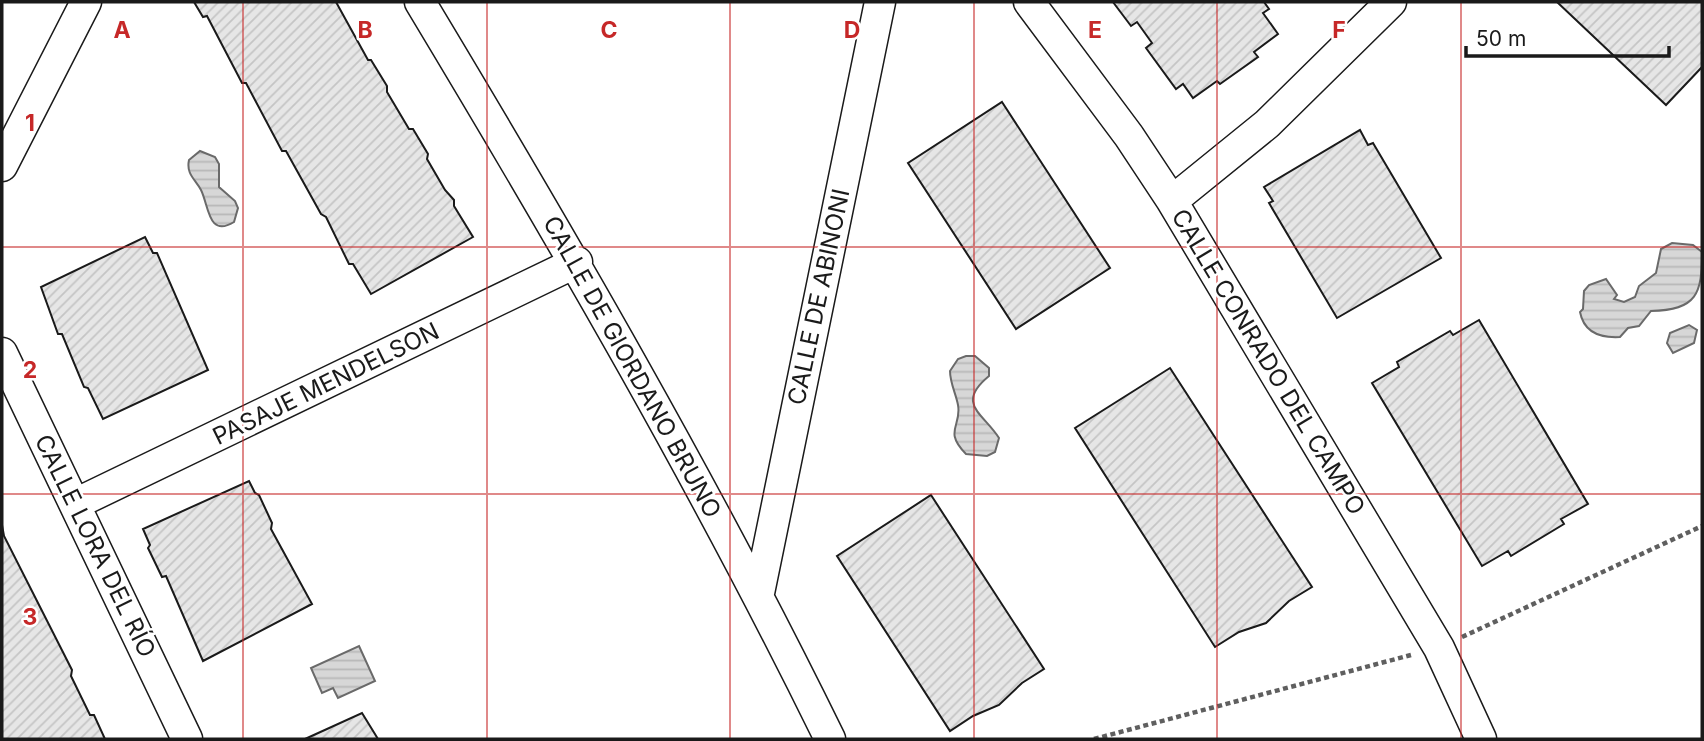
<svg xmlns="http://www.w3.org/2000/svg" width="1704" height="741" viewBox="0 0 1704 741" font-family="Inter,sans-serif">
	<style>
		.water { fill: url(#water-rules); stroke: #6a6a6a; stroke-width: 2 }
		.building { fill: url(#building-hatch); stroke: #1a1a1a; stroke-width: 2 }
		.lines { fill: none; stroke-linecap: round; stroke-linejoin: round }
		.minor-casing { stroke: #1a1a1a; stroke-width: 33 }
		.path { stroke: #5f5f5f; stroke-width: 4.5; stroke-dasharray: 5 3.5; stroke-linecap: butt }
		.minor { stroke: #fff; stroke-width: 30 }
		.grid { fill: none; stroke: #c62828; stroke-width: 2; stroke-opacity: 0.55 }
		.labels { text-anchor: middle; stroke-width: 5; stroke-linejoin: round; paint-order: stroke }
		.street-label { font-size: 24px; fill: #1a1a1a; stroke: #fff }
		.grid-label { font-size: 23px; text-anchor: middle; font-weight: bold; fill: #c62828; stroke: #fff; stroke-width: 5; stroke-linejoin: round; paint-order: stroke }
	</style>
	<defs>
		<pattern id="water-rules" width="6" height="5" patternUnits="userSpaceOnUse" patternTransform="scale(1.75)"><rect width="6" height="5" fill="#d7d7d7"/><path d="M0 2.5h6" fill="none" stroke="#b8b8b8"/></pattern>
		<pattern id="building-hatch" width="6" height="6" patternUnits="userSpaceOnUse" patternTransform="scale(1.75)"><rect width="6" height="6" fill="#e6e6e6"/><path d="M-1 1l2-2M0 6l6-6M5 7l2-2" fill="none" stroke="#c5c5c5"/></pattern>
	</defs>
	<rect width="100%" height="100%" fill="#fff"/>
	<path class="water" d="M200 151 215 157 219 164V187L235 201 238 208 234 222C208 238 209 206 201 190 195 179 186 174 189 160Z
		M1672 243 1693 245 1702 252C1702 294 1697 310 1651 311L1639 326 1628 328 1620 337C1602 338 1584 333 1580 312L1583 309 1584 291 1589 285 1606 279 1617 295 1614 299 1624 302 1635 297 1639 286 1656 273 1661 249Z
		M1689 325 1697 330 1694 343 1673 353 1667 343 1670 333Z
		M966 356H975L989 368V376C955 404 983 413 999 438L995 452 987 456 966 454C943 431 962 426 958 405 956 394 950 383 950 371L958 359Z
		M359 646 375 681 338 698 333 688 322 693 311 668Z"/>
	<path class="building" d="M194 2H336L368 60H371L387 86V92L409 129H413L428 154 427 159 445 190 454 200V206L473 237 371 294 353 264H349L326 217 321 214 286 151H282L246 83H242L207 16 203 17Z
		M1113 2H1264L1269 9 1263 13 1278 34 1254 52 1258 57 1220 84 1217 81 1193 98 1183 84 1176 89 1146 48 1152 43 1137 22 1131 26Z
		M1557 2H1702V67L1666 105Z
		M1002 102 1110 268 1016 329 908 163Z
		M1360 130 1368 145 1373 143 1441 258 1337 318 1269 203 1273 201 1264 187Z
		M145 237 153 253H157L208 370 103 419 88 388 84 387 62 334H58L41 287Z
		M1479 320 1588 504 1561 519 1564 524 1511 556 1508 551 1482 566 1372 383 1399 367 1397 362 1450 331 1453 335Z
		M1170 368 1312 587 1289 601 1266 623 1239 632 1215 647 1075 428Z
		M249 481 255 493 259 495 272 523 271 529 312 604 203 661 166 576 162 577 148 548 150 545 143 529Z
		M931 495 1044 669 1022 683 999 705 973 716 950 731 837 556Z
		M2 525 4 536 72 670 71 676 90 715H94L105 739H2Z
		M362 713 378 739H305Z"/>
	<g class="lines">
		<g class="minor-casing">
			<path id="minor" d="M420 2C565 243 706 486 830 739
				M1029 2 1129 136 1172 201 1439 648 1481 739
				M2 166 86 2
				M1172 201 1267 124 1391 2
				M2 353 187 739
				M75 504 577 262
				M759 593 880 2"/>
		</g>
		<path class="path" d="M1462 637 1702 526
			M1094 739 1411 655"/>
		<use href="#minor" class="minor"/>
	</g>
	<path class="grid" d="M243 2V739M487 2V739M730 2V739M974 2V739M1217 2V739M1461 2V739M2 247H1702M2 494H1702"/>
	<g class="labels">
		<g class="street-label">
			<text transform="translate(819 297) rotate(-78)" y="8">CALLE DE ABINONI</text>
			<text transform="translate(1268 362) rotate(59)" y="8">CALLE CONRADO DEL CAMPO</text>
			<text transform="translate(632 367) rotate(61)" y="8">CALLE DE GIORDANO BRUNO</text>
			<text transform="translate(326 384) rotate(-26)" y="8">PASAJE MENDELSON</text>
			<text transform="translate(95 546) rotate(64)" y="8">CALLE LORA DEL RÍO</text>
		</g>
	</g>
	<g class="grid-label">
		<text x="122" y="38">A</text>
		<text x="365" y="38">B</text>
		<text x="609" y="38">C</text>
		<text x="852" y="38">D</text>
		<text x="1095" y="38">E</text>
		<text x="1339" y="38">F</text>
		<text x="30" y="131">1</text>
		<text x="30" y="378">2</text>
		<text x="30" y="625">3</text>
	</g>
	<rect width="1704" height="741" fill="none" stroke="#1a1a1a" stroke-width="7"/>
	<path d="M1466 46v10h203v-10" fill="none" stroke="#1a1a1a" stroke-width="3.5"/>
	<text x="1476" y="46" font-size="21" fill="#1a1a1a" stroke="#ffffff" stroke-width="5" paint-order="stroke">50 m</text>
</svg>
